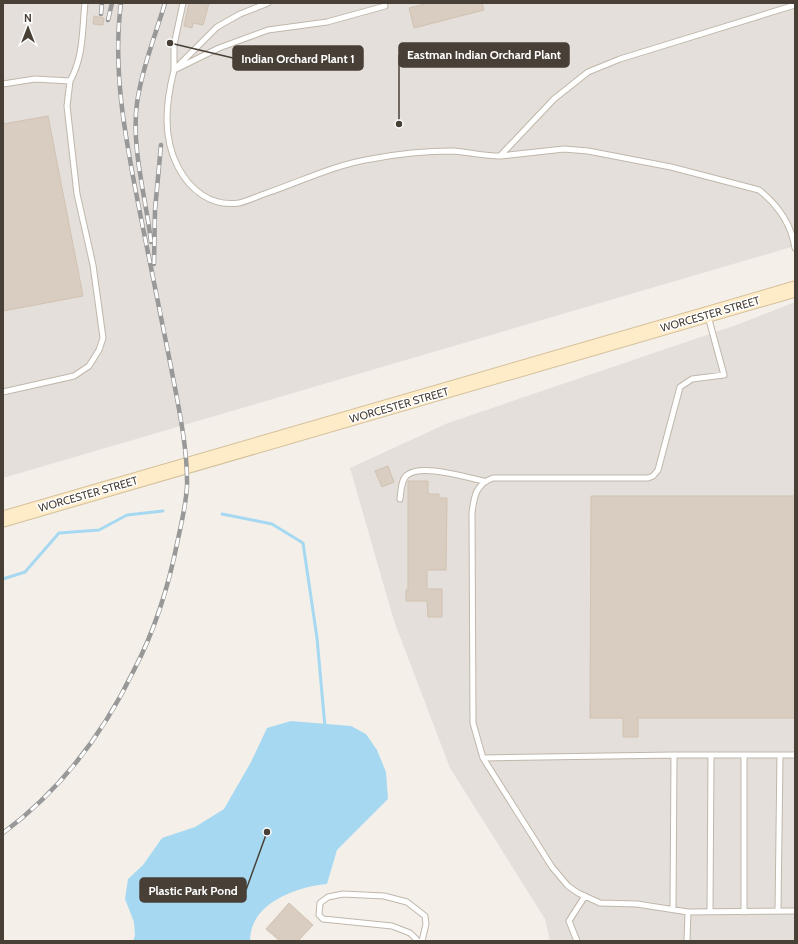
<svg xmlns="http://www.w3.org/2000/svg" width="798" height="944" viewBox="0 0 798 944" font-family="Cabin,sans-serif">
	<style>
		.industrial { fill: #e4dfda }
		.water { fill: #a6d9f1 }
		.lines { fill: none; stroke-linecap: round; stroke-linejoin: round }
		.stream { stroke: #a6d9f1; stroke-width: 3 }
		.building { fill: #d9cdc1; stroke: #d1c2b1 }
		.lane-casing { stroke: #c0b7ab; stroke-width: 7 }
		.secondary-casing { stroke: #d4bf99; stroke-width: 17 }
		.lane { stroke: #fff; stroke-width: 5 }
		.secondary { stroke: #feecc9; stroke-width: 15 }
		.rail-casing { stroke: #989898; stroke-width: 4.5 }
		.rail { stroke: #fff; stroke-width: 3; stroke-dasharray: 9; stroke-linecap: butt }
		.labels { text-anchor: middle; stroke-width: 3; stroke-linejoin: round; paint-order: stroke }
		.street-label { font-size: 11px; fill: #484037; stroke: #fff }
		.leader { fill: none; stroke: #484037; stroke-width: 1.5 }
		.callout-dot { fill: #484037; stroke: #fff; stroke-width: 1.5 }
		.callout { fill: #484037; stroke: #484037; stroke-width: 1.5 }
		.callout-label { font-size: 12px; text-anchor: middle; font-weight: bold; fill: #fff }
	</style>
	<rect width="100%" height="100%" fill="#f4f0e9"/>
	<path class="industrial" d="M3 3H795V246L3 478Z
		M795 302V941H550L545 919 450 768 394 621 350 468 448 423 739 324Z"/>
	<path class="water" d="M291 721 351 726 366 734 377 750 386 772 388 799 337 850 327 884C296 887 250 903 250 941H133L135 936 134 922 125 899 128 879 143 865 162 838 195 827 224 809 251 762 267 728Z"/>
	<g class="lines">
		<path class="stream" d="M222 514 272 524 303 543 317 638 325 727
			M3 579 25 572 59 533 99 530 127 515 163 511"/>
	</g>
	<path class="building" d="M189 3H209L203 25 193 23 192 28 184 26Z
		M429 3H482L484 10 414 28 409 8Z
		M94 16 104 18 103 25 93 24Z
		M48 116 83 296 3 311V124Z
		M388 466 394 482 382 487 375 471Z
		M408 481H428V494H439V498H447L446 570H427V589H442V617H428L427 601H406V590H408Z
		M591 496H795V718H638V737H623V718H590Z
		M289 903 313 925 298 941H280L266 929Z"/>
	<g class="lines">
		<g class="lane-casing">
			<path id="lane" d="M183 3 174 45V70L217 27 240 14 268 3
				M385 6 327 22 268 30 219 48 174 70C166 102 162 136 178 167 190 190 211 207 239 203 248 201 258 196 267 193 302 181 334 165 371 159 397 154 425 151 452 151 468 152 484 156 500 156L554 99 588 72 620 59 795 5
				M70 81C84 56 82 30 85 3
				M3 84 35 79 70 81 67 106 77 194 93 265 103 338 99 350 89 366 74 376 3 392
				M500 156 564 149 588 151 671 167 759 190C778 205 791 223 795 248
				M400 499C401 491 401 480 407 475 422 463 467 478 484 481
				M483 758 674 755
				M673 908 674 755H795
				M778 911 780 755
				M688 912 795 911
				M710 912 711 755
				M744 912V755
				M418 941 410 933 392 926 323 919 319 915 320 903 328 897 343 894 384 896 407 902 425 916 426 924 422 941
				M577 941 569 921 585 896
				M687 941 688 912 637 904 600 903 578 893 568 886 552 867 483 758 473 723 472 513C474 496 476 484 493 478H648L653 476 658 470 680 387 692 379 724 375 708 316"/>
		</g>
		<g class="secondary-casing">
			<path id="secondary" d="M3 519 795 289"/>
		</g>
		<use href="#lane" class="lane"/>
		<use href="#secondary" class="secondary"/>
		<g class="rail-casing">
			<path id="rail" d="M101 14 102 3
				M108 20 112 3
				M151 242C146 197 131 149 137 103 142 69 155 36 165 3
				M154 264 155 210 161 145
				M3 833C61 790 103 734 134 670 156 628 169 585 178 539 182 521 186 504 187 486 188 448 177 399 170 362 160 310 149 259 139 208 126 141 112 71 121 3"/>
		</g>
		<use href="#rail" class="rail"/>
	</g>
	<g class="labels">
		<g class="street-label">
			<text transform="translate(710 314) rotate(-16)" y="4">WORCESTER STREET</text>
			<text transform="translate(399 405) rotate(-16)" y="4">WORCESTER STREET</text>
			<text transform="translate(88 494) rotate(-16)" y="4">WORCESTER STREET</text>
		</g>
	</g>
	<path class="leader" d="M399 124L399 55M170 43L233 58M267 832L246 890"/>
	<g class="callout-dot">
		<circle cx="399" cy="124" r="4"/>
		<circle cx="170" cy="43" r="4"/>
		<circle cx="267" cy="832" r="4"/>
	</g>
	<g class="callout">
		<rect x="399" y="43" width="170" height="24" rx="4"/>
		<rect x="233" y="46" width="130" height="24" rx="4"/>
		<rect x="140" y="878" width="106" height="24" rx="4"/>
	</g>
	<g class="callout-label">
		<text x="484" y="59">Eastman Indian Orchard Plant</text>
		<text x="298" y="63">Indian Orchard Plant 1</text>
		<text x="193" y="895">Plastic Park Pond</text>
	</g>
	<rect width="798" height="944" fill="none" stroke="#484037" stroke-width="8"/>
	<g transform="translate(28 28)" stroke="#ffffff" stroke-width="3" paint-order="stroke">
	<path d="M0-3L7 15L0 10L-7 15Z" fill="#484037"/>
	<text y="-6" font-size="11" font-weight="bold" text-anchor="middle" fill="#484037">N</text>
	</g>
</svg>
